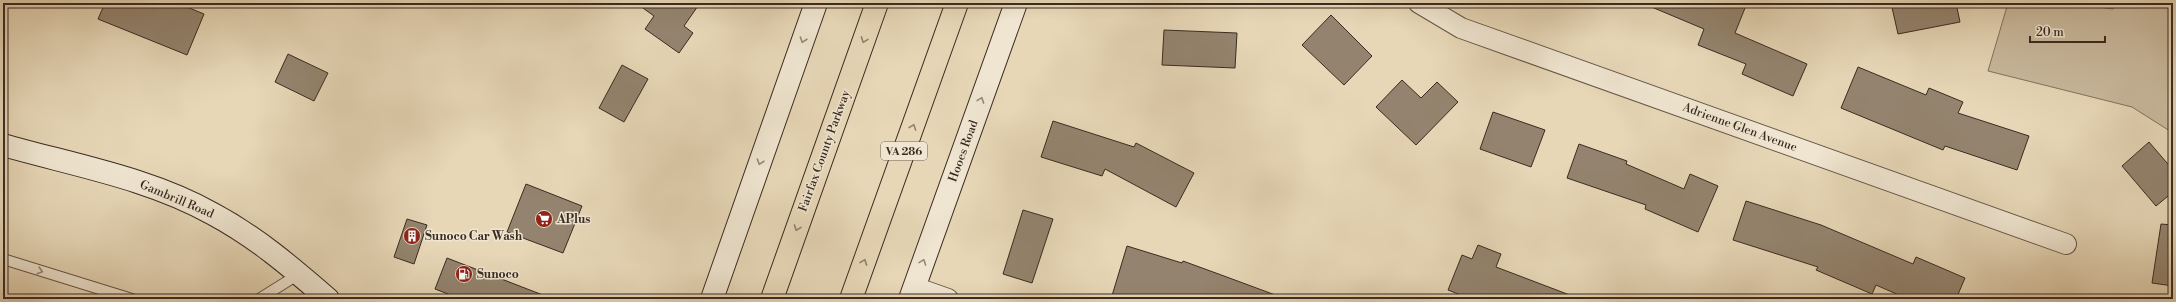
<svg xmlns="http://www.w3.org/2000/svg" width="2176" height="302" viewBox="0 0 2176 302" font-family="'Libre Bodoni',serif">
	<style>
		.green { fill: #caba9e; stroke: #827260 }
		.building { fill: #94846f; stroke: #3a2b21 }
		.lines { fill: none; stroke-linecap: round; stroke-linejoin: round }
		.lane-casing { stroke: #655646; stroke-width: 12 }
		.street-casing { stroke: #655646; stroke-width: 22 }
		.secondary-casing { stroke: #3a2b21; stroke-width: 24 }
		.highway-casing { stroke: #3a2b21; stroke-width: 24 }
		.lane { stroke: #efe5d0; stroke-width: 10 }
		.street { stroke: #efe5d0; stroke-width: 20 }
		.secondary { stroke: #efe5d0; stroke-width: 22 }
		.highway { stroke: #e7d7b7; stroke-width: 22 }
		.oneway { stroke: #948878 }
		.oneway2 { stroke: #90816c }
		.labels { text-anchor: middle; stroke-width: 3; stroke-linejoin: round; paint-order: stroke }
		.shield { fill: #efe5d0; stroke: #706356; stroke-width: 1 }
		.shield-label { font-size: 11px; font-weight: bold; fill: #3a2b21 }
		.street-label { font-size: 12px; fill: #3a2b21; stroke: #efe5d0 }
		.poi-label { font-size: 12px; font-weight: bold; fill: #3a2b21; stroke: #efe5d0; text-anchor: start }
	</style>
	<rect width="100%" height="100%" fill="#e7d7b7"/>
	<filter id="stains"><feTurbulence type="fractalNoise" baseFrequency=".005" numOctaves="4"/><feColorMatrix values="0 0 0 0 .2 0 0 0 0 .09 0 0 0 0 .02 0 0 0 .5 -.17"/></filter>
	<radialGradient id="worn" r=".72"><stop offset=".6" stop-color="#630" stop-opacity="0"/><stop offset="1" stop-color="#630" stop-opacity=".3"/></radialGradient>
	<path class="green" d="M2008 3H2069L2113 9 2116 3H2173V133L2132 107 1988 71Z"/>
	<path class="building" d="M105 3H177L204 14 187 55 98 19Z
		M636 3H700L684 26 693 33 679 53 645 29 654 16Z
		M1642 3H1747L1735 33 1807 64 1793 96 1742 74 1746 64 1698 45 1704 29Z
		M1891 3H1956L1960 22 1898 34Z
		M1331 15 1372 56 1344 85 1302 45Z
		M1164 30 1237 33 1235 68 1162 65Z
		M288 54 328 73 314 101 275 82Z
		M622 65 648 79 624 122 599 108Z
		M1858 67 1926 95 1929 88 1963 102 1958 113 2029 136 2017 170 1945 146 1943 150 1841 108Z
		M1402 80 1421 98 1437 82 1458 102 1416 145 1376 107Z
		M1493 112 1545 130 1531 167 1480 149Z
		M1053 121 1134 147 1136 143 1194 173 1176 207 1105 169 1102 176 1041 157Z
		M2149 142 2173 170V192L2156 206 2122 166Z
		M1579 144 1627 161 1626 164 1684 189 1690 174 1718 186 1698 232 1645 209 1646 205 1567 178Z
		M526 184 582 206 563 253 507 232Z
		M1746 201 1821 225 1913 264 1916 257 1965 278 1956 299H1908L1876 285 1872 294 1816 270 1818 267 1733 240Z
		M1023 210 1053 219 1032 283 1003 274Z
		M407 219 427 225 414 264 394 257Z
		M2161 224 2173 225V286L2152 283Z
		M1478 245 1501 254 1496 267 1575 297V299H1471L1448 290 1462 255 1472 259Z
		M1127 246 1182 263 1183 261 1224 276 1278 296V299H1111Z
		M447 258 548 297V299H461L435 289Z"/>
	<g class="lines">
		<g class="lane-casing">
			<path id="lane" d="M3 259 132 299
				M259 299 299 274"/>
		</g>
		<g class="street-casing">
			<path id="street" d="M1419 3 1461 28 2066 244
				M914 287 948 299"/>
		</g>
		<g class="secondary-casing">
			<path id="secondary" d="M3 145C73 165 149 178 213 214 256 237 291 267 328 299
				M712 299 816 3
				M910 299 1016 3"/>
		</g>
		<g class="highway-casing">
			<path id="highway" d="M772 299 877 3
				M851 299 957 3"/>
		</g>
		<use href="#lane" class="lane"/>
		<use href="#street" class="street"/>
		<use href="#secondary" class="secondary"/>
		<use href="#highway" class="highway"/>
	</g>
	<defs><path id="oneway-chevron" d="M-2-3.5L2.5 0L-2 3.5" fill="none" stroke-width="1.6" stroke-linecap="round" stroke-linejoin="round"/></defs>
	<g class="oneway">
		<use href="#oneway-chevron" transform="translate(803 40) rotate(109)"/>
		<use href="#oneway-chevron" transform="translate(981 100) rotate(-70)"/>
		<use href="#oneway-chevron" transform="translate(760 162) rotate(109)"/>
		<use href="#oneway-chevron" transform="translate(923 262) rotate(-70)"/>
		<use href="#oneway-chevron" transform="translate(40 271) rotate(17)"/>
	</g>
	<g class="oneway2">
		<use href="#oneway-chevron" transform="translate(864 40) rotate(110)"/>
		<use href="#oneway-chevron" transform="translate(913 127) rotate(-70)"/>
		<use href="#oneway-chevron" transform="translate(797 228) rotate(110)"/>
		<use href="#oneway-chevron" transform="translate(864 262) rotate(-70)"/>
	</g>
	<defs>
		<g id="supermarket-disc" transform="scale(0.9)"><circle r="9.5" fill="#8f2418" stroke="#efe5d0"/><path d="M-6-5.5h2.5l.6 2H6L4.5 2H-2.5L-4.4-4H-6ZM-1.5 3.2a1.3 1.3 0 1 0 .1 0ZM3 3.2a1.3 1.3 0 1 0 .1 0Z" fill="#fff"/></g>
		<g id="building-disc" transform="scale(0.9)"><circle r="9.5" fill="#8f2418" stroke="#efe5d0"/><path d="M-4-6H4V6H1V3H-1V6H-4ZM-2.5-4.3h1.7v1.8h-1.7ZM.8-4.3h1.7v1.8H.8ZM-2.5-1h1.7V.8h-1.7ZM.8-1h1.7V.8H.8Z" fill="#fff"/></g>
		<g id="fuel-disc" transform="scale(0.9)"><circle r="9.5" fill="#8f2418" stroke="#efe5d0"/><path d="M-5.5-6h7V0h2V4h1.3V-2.5L3-4.5l.8-.8L6-3V5H2.5V1h-1V6h-7ZM-4.2-4.7v3.2H.2V-4.7Z" fill="#fff"/></g>
	</defs>
	<g fill-rule="evenodd">
		<use href="#supermarket-disc" x="544" y="219"/>
		<use href="#building-disc" x="412" y="236"/>
		<use href="#fuel-disc" x="464" y="274"/>
	</g>
	<g class="labels">
		<rect class="shield" x="881" y="142" width="46" height="18" rx="3"/>
		<g class="shield-label">
			<text x="904" y="155">VA 286</text>
		</g>
		<g class="street-label">
			<text transform="translate(1740 127) rotate(20)" y="4">Adrienne Glen Avenue</text>
			<text transform="translate(824 151) rotate(-70)" y="4">Fairfax County Parkway</text>
			<text transform="translate(963 151) rotate(-70)" y="4">Hooes Road</text>
			<text transform="translate(177 199) rotate(23)" y="4">Gambrill Road</text>
		</g>
		<g class="poi-label">
			<text x="557" y="223">APlus</text>
			<text x="425" y="240">Sunoco Car Wash</text>
			<text x="477" y="278">Sunoco</text>
		</g>
	</g>
	<rect width="2176" height="302" fill="none" stroke="#e7d7b7" stroke-width="16"/>
	<rect x="4" y="4" width="2168" height="294" fill="none" stroke="#3a2b21" stroke-width="2"/>
	<rect x="8" y="8" width="2160" height="286" fill="none" stroke="#3a2b21"/>
	<path d="M2030 36v6h75v-6" fill="none" stroke="#3a2b21" stroke-width="2"/>
	<text x="2036" y="36" font-size="12" fill="#3a2b21" stroke="#efe5d0" stroke-width="3" paint-order="stroke">20 m</text>
	<rect width="100%" height="100%" filter="url(#stains)"/>
	<rect width="100%" height="100%" fill="url(#worn)"/>
</svg>
